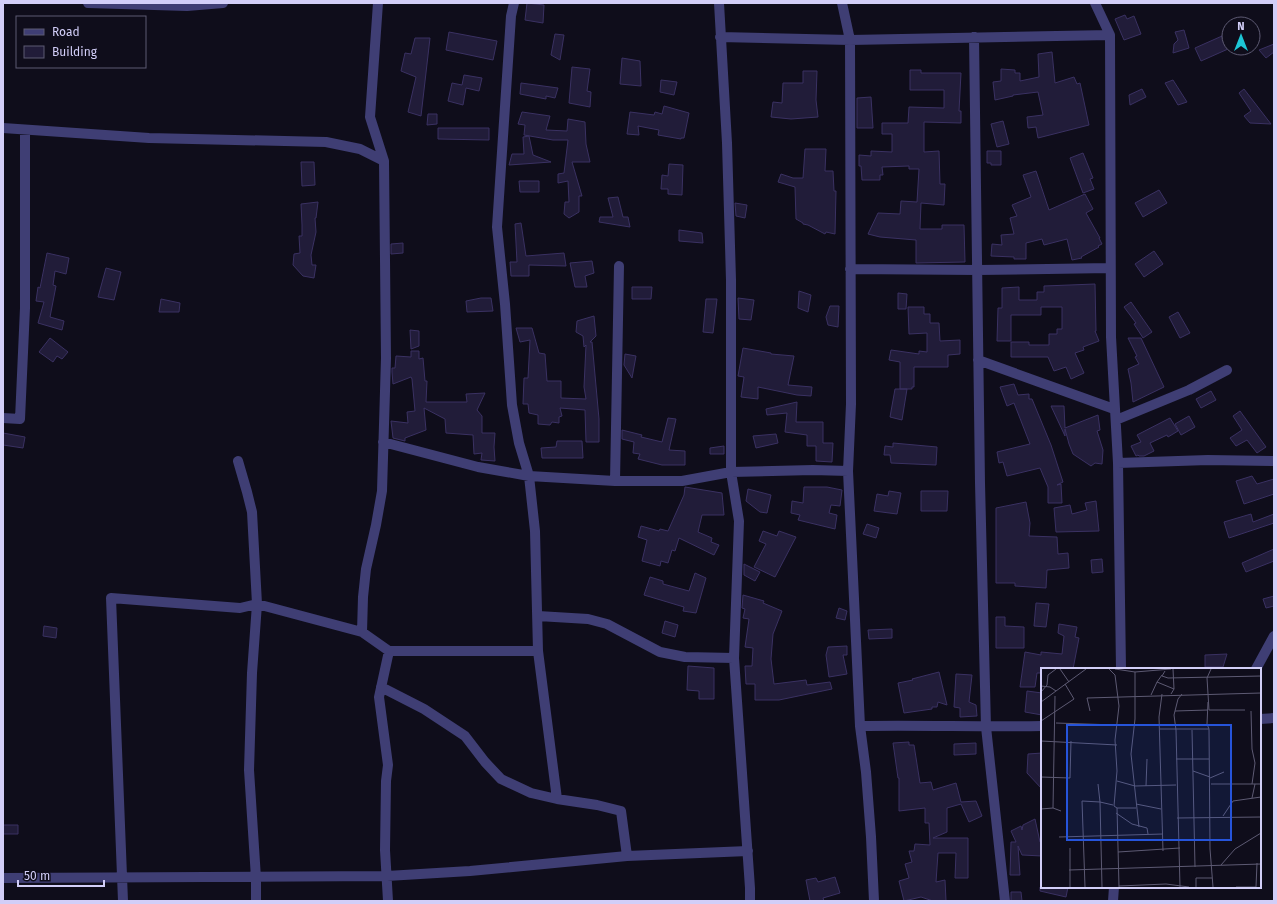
<svg xmlns="http://www.w3.org/2000/svg" width="1277" height="904" viewBox="0 0 1277 904" font-family="'Fira Sans',sans-serif">
	<style>
		.building { fill: #211c39; stroke: #3a3162 }
		.lines { fill: none; stroke-linecap: round; stroke-linejoin: round }
		.street { stroke: #3f3e74; stroke-width: 10 }
		.inset-road { fill: none; stroke: #5d5a73; stroke-width: 1 }
		.view { fill: #2654da; fill-opacity: 0.15; stroke: #2654da; stroke-width: 2 }
		.inset-edge { fill: none; stroke: #d2cef8; stroke-width: 2 }
	</style>
	<rect width="100%" height="100%" fill="#0f0d1b"/>
	<path class="building" d="M527 3 544 5 543 23 525 20Z
		M1125 15 1127 19 1134 16 1141 34 1124 40 1115 19Z
		M1184 30 1189 48 1173 53 1174 44 1178 40 1175 32Z
		M449 32 497 41 493 60 446 50Z
		M555 34 564 35 560 60 551 55Z
		M1222 36 1228 49 1201 61 1195 48Z
		M415 38H430L421 116 408 112 416 77 401 71 405 53 411 54Z
		M1274 44V52L1266 58 1259 50Z
		M1052 52 1055 83 1074 77 1077 84 1080 83 1089 125 1038 138 1036 127 1028 128 1027 117 1043 115 1038 92 1013 95V96L995 100 993 82 1001 81V69L1015 70V73H1020V81L1039 77 1038 54Z
		M622 58 640 61 641 86 620 84Z
		M572 67 590 69 587 91 591 92 590 107 569 103Z
		M910 70H921V73H961L959 111H961V123L924 122V152L939 151 940 184H945L944 205 921 203 920 229H942V225H964L965 262 916 263V240L880 237 868 234 878 213 900 214 901 201 917 202 919 169H909V166L882 167 883 175H880V180H862L861 166H859V155L871 156V151L892 152V134H882V123H908L909 107 944 108V90H910Z
		M803 71H817L816 100 818 117 791 119 771 117 773 102 782 103 783 83H803Z
		M464 75 482 78 479 91 466 88 463 105 448 101 452 83 462 85Z
		M661 80 677 82 674 95 660 92Z
		M1173 80 1187 102 1178 105 1165 83Z
		M521 83 558 88 555 98 546 96V99L520 94Z
		M1142 89 1146 97 1130 105 1129 95Z
		M1244 89 1271 124 1250 123 1244 116 1251 111 1239 93Z
		M871 97 873 128H857V98Z
		M664 106 689 113 684 138H681V139L658 135 659 130 638 126 639 135 627 134 630 112 654 115 655 112 662 114Z
		M522 112 550 116 546 130 567 131 568 119 585 122 586 144 590 162H572L582 196H579V212L569 218 564 214 565 202H569L568 181 558 183V174L564 173 568 140H553L524 135 525 125 518 124Z
		M428 114H437V124L427 125Z
		M1003 121 1009 144 997 147 991 124Z
		M438 128H489V140L438 139Z
		M529 136 533 155 551 162 509 165 512 154H524L523 137Z
		M805 149H826L825 171H833L834 191H836L835 234 826 232 825 234 808 225 803 224V223L796 219 795 187 778 182 781 174 793 178H803Z
		M987 151H1001V165H991V163H987Z
		M1083 153 1093 178 1090 179 1094 189 1083 193 1070 158Z
		M301 162H314L315 185 302 186Z
		M669 164 683 165 682 195 668 194V189H661L662 175 668 176Z
		M1036 171 1049 210 1085 194 1093 209 1086 213 1100 238H1099L1102 244 1098 246 1099 247 1081 257 1082 258 1072 260 1067 239 1044 245 1042 239 1026 243V259H1014V257L991 256 992 244 1002 245 1001 235 1014 234 1010 218 1017 216 1012 205 1031 197 1023 175Z
		M519 181H539V192H520Z
		M1159 190 1167 203 1143 217 1135 203Z
		M618 197 623 217H628L630 227 599 222 600 217H613L608 198Z
		M318 202 316 218H315L316 232 311 255 312 265H316L314 278 303 276 293 265 294 254 300 253 299 236H302V225L301 204Z
		M735 203 747 205 745 218 736 216Z
		M521 223 526 256 564 253 566 266 529 265V276H511L510 262H517L515 224Z
		M679 230 702 233 703 243 679 241Z
		M403 243V253L391 254V244Z
		M1154 251 1163 264 1144 277 1135 264Z
		M47 253 69 258 66 274 55 271 53 285 56 286 50 317 64 321 62 330 38 323 44 302 36 301 38 287 40 288Z
		M592 261 594 273 585 276 587 287H575L570 263Z
		M106 268 121 272 114 300 98 297Z
		M1095 284 1096 331H1095L1099 341 1083 347 1084 350 1075 353 1084 373 1071 379 1066 367 1054 371 1048 357H1011V342H1029V345H1049V334H1057V329H1062V307H1041V315H1011V341H997L998 308H1002V288L1019 287V300H1037V292H1044V286Z
		M632 287H652L651 299H632Z
		M799 291 811 295 808 312 798 308Z
		M898 293 907 294 906 309H898Z
		M481 298H491L493 311 467 312 466 301Z
		M738 298 754 300 751 320 739 319Z
		M161 299 180 303 179 312H159Z
		M706 299H717L713 333 703 332Z
		M1131 302 1152 332 1143 338 1134 324 1136 323 1124 307Z
		M830 306H839L838 327 828 325 826 317Z
		M908 307H924V314H930V323H939L940 341 960 340V354L948 355V367H914V387H912V389H900V362L889 360 891 350 919 354V351L927 352V333L909 334Z
		M1178 312 1190 333 1180 338 1169 317Z
		M594 316 596 336 590 342H592L599 419V442H586L585 410 560 408 562 416 559 417V423L552 422 550 425 538 424V415L529 413 528 404H523L524 378H528L530 340 520 342 516 328H532L539 353 545 354 547 381H561V398L586 399 584 387 586 345 584 347 583 336 576 332 577 321Z
		M410 330 419 331V346L411 349Z
		M50 338 68 352 62 359 57 356 53 362 39 352Z
		M1128 338H1141L1164 387 1133 402 1131 383 1128 369 1139 364 1135 357 1137 356Z
		M743 348 771 353V354L794 356 788 385 812 387 811 396 797 395 758 387V399L741 397 744 377 738 376Z
		M411 351H419V359L423 358 425 381H427L426 402H467L466 394 485 393 477 410 482 416V433H495L494 447 495 461 481 460 482 453 474 454 473 435 446 433 445 419 424 408 426 430 405 438V441L393 438 391 421 408 423 407 412 415 411 412 379 411 377 393 384 392 372V368H395L396 356 411 357Z
		M625 354 636 356 632 378 624 365Z
		M1014 384 1018 395 1029 394V399H1032L1051 445 1063 482 1057 485 1061 484 1062 503H1048V487L1040 468 1007 476 1003 462 999 463 997 452 1030 444 1014 403 1007 406 1000 387Z
		M895 389H907L902 420 890 417Z
		M1211 391 1216 400 1201 408 1196 399Z
		M797 402 796 422H823V443H833L832 462 816 461V446H807V435L785 432 787 413 767 415 766 409Z
		M1051 406H1064L1065 428 1098 415 1100 430 1097 431 1103 450 1102 464 1095 463 1091 466 1073 454 1069 444 1065 429V436Z
		M1240 411 1266 447 1257 453 1247 440 1236 446 1230 438 1242 430 1233 416Z
		M1189 416 1195 427 1181 435 1175 424Z
		M668 418 676 419 669 450 685 451V465H662L638 459 640 454 633 453 634 442 622 439V430L642 435 641 437 662 442Z
		M1170 418 1178 431 1168 437 1167 435 1150 443 1154 451 1144 456H1139L1138 455 1136 456 1131 446 1141 442 1137 435Z
		M3 433 25 437 23 448 3 445Z
		M776 434 778 443 756 448 753 436Z
		M557 441H582L583 458H542L541 448 556 447Z
		M893 443 937 447 936 465 891 463 890 455H884L885 446 893 447Z
		M724 446V454H710V448Z
		M1252 476 1257 484 1274 479V494L1244 504 1236 481Z
		M685 487 722 493 724 515H702L698 532 712 538 711 542 719 545 714 555 679 538 675 551 672 550 668 563 661 561 660 566 642 561 647 540 638 537 641 526 659 531 660 529 668 531 684 495Z
		M804 487H827L842 490 840 506 831 505 829 513 837 515 835 529 798 520 800 515 791 513 792 501 803 503Z
		M748 489 771 495 767 513 760 512 746 501Z
		M889 491 901 493 897 514 874 511 877 494 888 496Z
		M921 491H948L947 511H921Z
		M1096 501 1099 531 1056 532 1054 508 1070 505 1072 514 1087 510 1085 503Z
		M1026 502 1030 523 1029 536 1057 537 1058 554 1068 553 1069 568 1047 570 1046 588 1015 586V583H996V508Z
		M1251 514 1253 522 1274 514V523L1229 538 1224 522Z
		M867 524 879 528 876 538 863 534Z
		M763 531 777 536 779 531 796 537 775 577 754 567 766 544 759 541Z
		M1274 549V561L1246 572 1242 563Z
		M1102 559 1103 572 1092 573 1091 560Z
		M744 564 760 572 755 581 744 575Z
		M695 573 706 578 696 613 683 611 684 607 644 595 650 577 663 581V584L689 591Z
		M743 595 764 601 763 603 782 611 773 634 771 659 774 684 806 680 807 685 830 682 832 689 779 700H755V684H746L745 666H752L753 648 745 647 749 619 743 618 745 609 742 608Z
		M1274 596V606L1266 608 1263 599Z
		M1036 603 1049 604 1046 627 1034 626Z
		M839 608 847 611 845 620 836 618Z
		M996 617H1005V626L1024 627V648H996Z
		M665 621 678 625 675 637 662 633Z
		M1059 624 1077 627 1075 637 1079 638 1073 669H1042V673H1037L1035 687H1020L1025 652 1041 655V652L1062 654 1064 636 1058 633Z
		M44 626 57 628 56 638 43 636Z
		M892 629V638L869 639 868 630Z
		M847 646V655H843L847 674 829 677 826 655 828 647Z
		M1227 654 1223 667H1205V655Z
		M688 666 714 668V699H699V691L687 690Z
		M939 672 947 705 938 702 937 707H932V709L904 713 898 683 913 680 912 679Z
		M956 674 972 675 969 702 976 705 977 716 960 717V708L954 707Z
		M1027 691 1042 693V715L1025 712Z
		M909 742V745H914L920 783 931 782 933 790 956 783 961 802 976 801 982 816 969 822 961 804 947 808V832L933 838H968V878H955L956 853H938L936 882 945 880 946 901H933L921 897 904 901 899 881 909 878 905 864 912 862 909 851H914L915 844 930 845 929 823H925V808L899 811V778H898L893 743Z
		M976 743V754L954 755V744Z
		M1042 753V789L1027 773 1028 754Z
		M1035 819 1040 842 1042 841V856L1022 855 1018 846 1020 875H1010L1011 842H1016L1011 831 1021 826 1022 830 1023 825Z
		M3 825H18V834H3Z
		M835 877 840 893 823 898 824 901H810L806 880 816 878 818 882Z
		M1040 887H1068L1066 897 1040 891Z
		M1011 892H1021L1022 901H1011Z"/>
	<g class="lines">
		<path class="street" d="M88 3 187 6 223 3
			M378 3 370 117 384 161 386 358 382 491 376 525 366 569 363 597 362 632 389 651H538
			M514 3 511 16 497 227 505 304 512 405 519 443 529 476 535 531 538 651 557 799
			M719 3 727 143 731 280V472L739 521 734 658 750 888V901
			M842 3 850 40 851 404 848 471 860 726 866 772 871 837 874 901
			M1095 3 1110 35
			M720 37 850 40 1110 35 1111 337 1118 463 1121 669
			M974 37 980 483 986 727 1005 901
			M3 128 149 138 326 142 360 149 384 161
			M850 269 978 270 1110 268
			M978 360 1114 409
			M3 418 20 419 25 308V130
			M1116 420 1189 390 1227 370
			M383 442 478 467 529 476 615 481H682L731 472 813 470 848 471
			M1118 463 1208 460 1274 461
			M615 481 619 266
			M538 616 588 619 607 624 660 652 685 657 734 658
			M1256 669 1274 636
			M381 687 424 709 465 736 485 762 501 779 531 793 557 799 597 805 621 811 627 856
			M1260 719 1274 718
			M860 726C921 725 981 727 1042 726
			M3 878 387 876 470 871 627 856 748 851
			M123 901 111 598 240 608 257 604 252 512 247 492 238 461
			M256 901V878L249 770 252 673 257 604 362 632
			M388 901 385 850 386 781 388 765 379 697 389 651
			M1113 901 1114 887"/>
	</g>
	<g transform="translate(1041 668)">
		<rect width="220" height="220" fill="#0f0d1b"/>
		<path class="inset-road" d="M19 1 28 14M68 1 74 7 78 38 74 72 76 103 73 138 76 140M74 1 94 4M132 1 133 21M170 1 166 10 168 42H204M124 3 121 8 127 10 220 8M121 7 116 14 133 21 130 26M0 18 9 19 15 23M0 24 6 17 7 7 15 1M121 26 118 49 122 183M110 27 116 14M0 34 45 1M167 34 166 56 168 61M49 43 46 30 220 25M134 43 167 42M210 43 211 81 214 95 211 116M0 53 33 31 24 16M15 55 75 57M119 61H168L169 181 172 219M151 62 154 199M0 73 76 77M135 91H168M152 103 169 109M0 109 29 110 30 73M169 110 183 104M76 113 94 118 135 117M170 116H220M105 118 106 91M211 130 214 116M95 136 120 141M12 140 14 28M76 140 78 219M76 140H95M0 141 12 140 20 143M75 145 91 156 106 160 107 166M182 148 192 133 220 129M136 150 220 149M98 159 90 86 94 51V4L130 1M18 169 122 166M77 184 139 180M180 197 194 181 220 165M28 202 220 196M78 218 125 216 148 219M29 219V180M44 219 41 133 59 134 57 116M61 219 59 134 72 137M139 219 135 62 133 47 137 31 141 26M155 219V210H171M195 219H215L216 195"/>
		<path class="view" d="M26 57H190V172H26Z"/>
		<rect width="220" height="220" class="inset-edge"/>
	</g>
	<rect width="1277" height="904" fill="none" stroke="#d2cef8" stroke-width="8"/>
	<rect x="16" y="16" width="130" height="52" fill="#0f0d1b" stroke="#5d5a73"/>
	<rect x="24" y="29" width="20" height="6" fill="#3f3e74" stroke="#5d5a73"/>
	<text x="52" y="36" font-size="12" fill="#d2cef8">Road</text>
	<rect x="24" y="46" width="20" height="12" fill="#211c39" stroke="#5d5a73"/>
	<text x="52" y="56" font-size="12" fill="#d2cef8">Building</text>
	<g transform="translate(1241 36)"><circle r="19" fill="#0f0d1b" stroke="#5d5a73"/>
	<path d="M0-3L7 15L0 10L-7 15Z" fill="#1dc6d6"/>
	<text y="-6" font-size="11" font-weight="bold" text-anchor="middle" fill="#d2cef8">N</text>
	</g>
	<path d="M18 880v6h86v-6" fill="none" stroke="#d2cef8" stroke-width="2"/>
	<text x="24" y="880" font-size="12" fill="#d2cef8" stroke="#0f0d1b" stroke-width="3" paint-order="stroke">50 m</text>
</svg>
